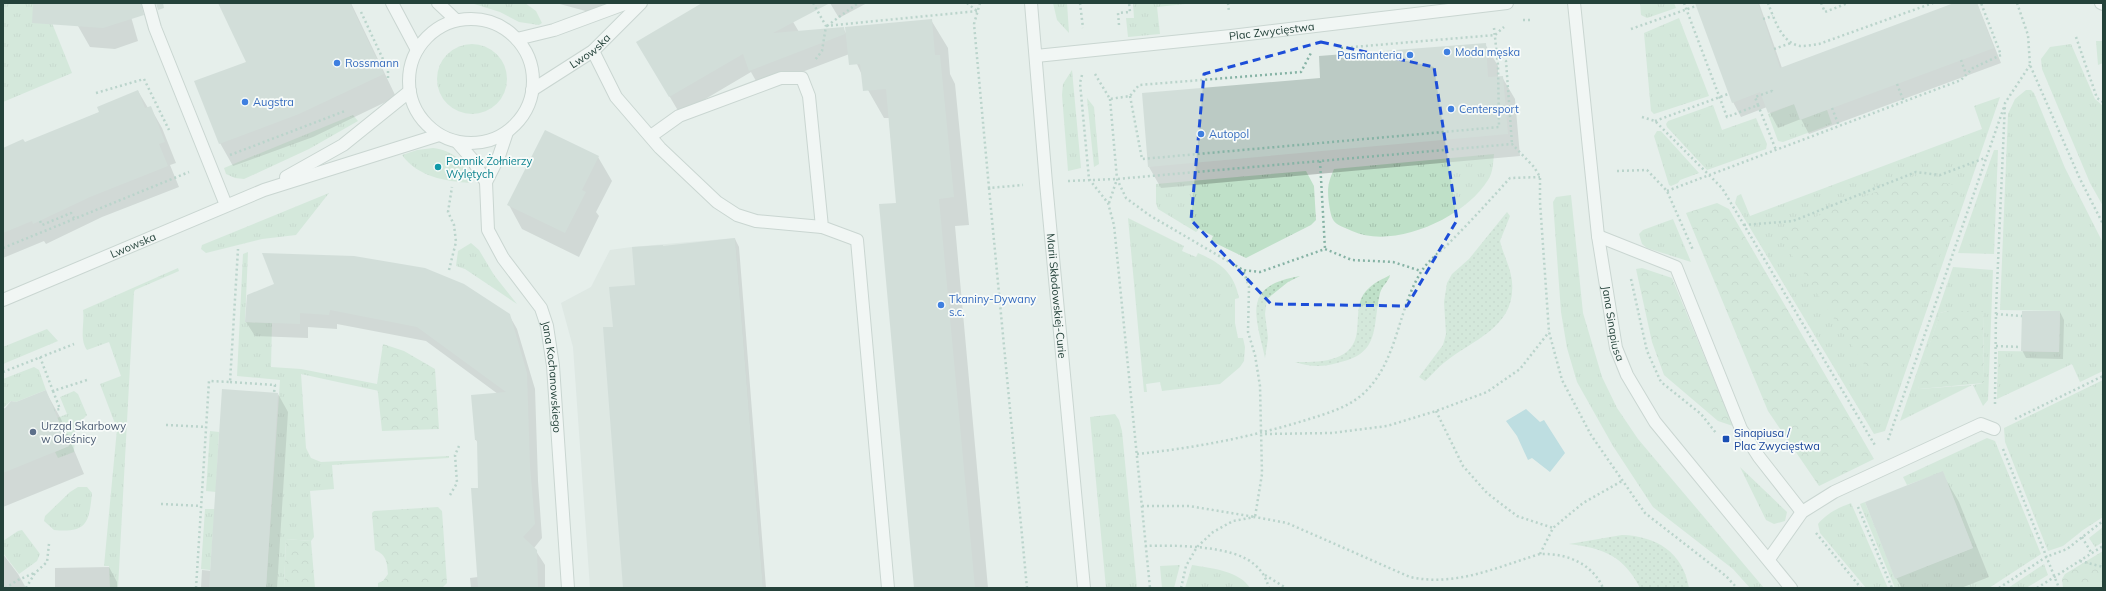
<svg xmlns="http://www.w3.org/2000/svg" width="2106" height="591" viewBox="0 0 2106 591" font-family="Mulish,sans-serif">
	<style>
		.built { fill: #d4dfda }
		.grass { fill: url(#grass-tufts) }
		.forest { fill: url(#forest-crowns) }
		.garden { fill: url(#garden-dots) }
		.water { fill: #8ec9d4 }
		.shadow { fill: #0003 }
		.building { fill: #bbcac4 }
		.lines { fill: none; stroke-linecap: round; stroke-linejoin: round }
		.service-casing { stroke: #a8b8b2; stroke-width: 14 }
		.minor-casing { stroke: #a8b8b2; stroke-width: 14 }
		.tertiary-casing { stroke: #a8b8b2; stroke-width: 14 }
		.path { stroke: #86b3a5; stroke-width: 2.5; stroke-dasharray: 2 3; stroke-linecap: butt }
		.service { stroke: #fff; stroke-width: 12 }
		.minor { stroke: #fff; stroke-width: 12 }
		.tertiary { stroke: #fff; stroke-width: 12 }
		.marked { fill: none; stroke: #1d4ed8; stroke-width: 3; stroke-dasharray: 8 5; stroke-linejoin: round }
		.shop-dot { fill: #3f7fe0; stroke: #f7fbf9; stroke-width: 1.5 }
		.culture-dot { fill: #0f9aa8; stroke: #f7fbf9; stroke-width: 1.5 }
		.service-dot { fill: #5c6f8a; stroke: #f7fbf9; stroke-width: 1.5 }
		.transit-dot { fill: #1a4fb4; stroke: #f7fbf9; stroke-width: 1.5 }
		.labels { text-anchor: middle; stroke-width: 3.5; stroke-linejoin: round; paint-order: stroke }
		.street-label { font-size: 11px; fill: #24423a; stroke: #f7fbf9 }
		.shop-label { font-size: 11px; fill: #366cbe; stroke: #f7fbf9; text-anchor: start }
		.culture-label { font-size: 11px; fill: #0d838f; stroke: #f7fbf9; text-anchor: start }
		.service-label { font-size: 11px; fill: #4e5e75; stroke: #f7fbf9; text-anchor: start }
		.transit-label { font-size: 11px; fill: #164399; stroke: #f7fbf9; text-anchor: start }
	</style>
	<defs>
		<pattern id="grass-tufts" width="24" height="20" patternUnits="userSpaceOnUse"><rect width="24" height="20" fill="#bfe0c8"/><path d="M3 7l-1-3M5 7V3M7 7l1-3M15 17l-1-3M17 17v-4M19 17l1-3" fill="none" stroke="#a4c1ad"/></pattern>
		<pattern id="forest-crowns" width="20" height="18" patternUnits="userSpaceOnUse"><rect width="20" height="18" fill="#bfe0c8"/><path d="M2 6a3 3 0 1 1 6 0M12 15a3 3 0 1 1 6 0" fill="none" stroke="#a4c1ad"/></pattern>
		<pattern id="garden-dots" width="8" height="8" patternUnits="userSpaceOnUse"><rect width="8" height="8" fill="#bfe0c8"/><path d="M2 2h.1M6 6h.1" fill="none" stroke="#a4c1ad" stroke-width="1.8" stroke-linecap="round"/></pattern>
	</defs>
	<rect width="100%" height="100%" fill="#e6efeb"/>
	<path class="built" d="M735 238 763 588H590L573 347 561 303 591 287 610 250 632 247Z"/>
	<path class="grass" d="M3 3H44L72 73 3 102Z
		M471 3H525L536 11 542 23 539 25 519 22 500 12Z
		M1053 3H1067L1069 33 1057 20Z
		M1133 3H1194L1157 7 1160 34 1128 37 1126 18H1134Z
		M1640 3H1674L1676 8 1647 18 1641 15Z
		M1679 18 1709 96 1654 114 1651 111 1644 33Z
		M2096 41H2103V63L2098 65Z
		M2071 44 2095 99 2103 106V206L2090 183 2042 69 2041 59 2050 47Z
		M437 79a35 35 0 1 1 70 0a35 35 0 1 1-70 0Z
		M1072 70 1081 168 1068 171 1062 95 1063 84Z
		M2026 90H2031L2034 93 2065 168 2103 243V371L2080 382 2072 364 1997 399 1998 351 2059 352 2060 311 2000 310 2008 114 2015 99Z
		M2000 97 1885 431 1874 434 1735 203 1737 196 1741 194 1750 216 1982 129 1974 106Z
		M1087 98 1094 107 1099 164 1094 167Z
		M1794 104 1827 110 1832 124 1783 142 1778 141 1768 114Z
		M1713 105 1722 130 1756 118 1767 144 1766 149 1707 170 1667 127 1666 124 1668 121Z
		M353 115 358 121 309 149 244 179 235 178 226 174 224 168Z
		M1657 131H1661L1699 173 1680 180 1678 183 1671 186 1669 185 1654 136Z
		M433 148C452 150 469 163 470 183 445 181 418 177 402 155L417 150Z
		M1994 150H1998L1994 254 1958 253Z
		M1494 154C1493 163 1493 173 1488 180 1465 218 1393 250 1352 231 1334 223 1332 224 1329 204 1327 188 1328 183 1334 169Z
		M1306 171 1314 186 1316 220 1311 225 1246 258 1211 241 1213 236 1199 229 1196 232 1158 209 1156 203V184Z
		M329 193 296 235 262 239 206 253 201 249 202 245Z
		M1571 195 1583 313 1602 377 1617 408 1638 439 1764 588H1750L1733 569 1653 507 1613 446 1577 382 1567 348 1561 312 1553 202 1556 197Z
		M1128 218 1184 246 1182 251 1196 257 1198 253C1221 263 1234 273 1239 298L1235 299V323L1238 338H1243L1245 347 1244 361 1240 367 1220 384 1162 391 1160 382 1146 384 1147 392H1144Z
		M1673 219 1691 262 1647 248 1642 244 1639 234 1643 230Z
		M471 243 479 250 494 275 517 304 465 269 456 266 458 251Z
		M248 252 245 322 272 323 271 367 301 369 377 384 379 391 301 374 306 448 311 458 321 462 449 456V458L332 465 334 489 310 491 314 537 311 541 286 539 284 588H266L280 380 237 376 243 254Z
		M1953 267 1993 270 1988 400 1983 406 1973 385 1984 383 1983 311H1947L1940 313 1918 381 1919 389 1972 385 1900 421Z
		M178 268 179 271 135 290 134 292 118 588H110L109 566H104L117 429 100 384 121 376 109 342 87 350C79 339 85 323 83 310Z
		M47 329 58 341 3 364V347Z
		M34 367 39 370 46 390 16 402 11 401 3 408V379Z
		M2103 380V517L2083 530 2063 546 2048 551 2005 442 2004 428Z
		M74 391 78 394 87 415 75 427 74 452 58 458 55 452 69 446 57 418 67 414 60 397Z
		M1115 414 1119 420 1122 431 1137 588H1106L1090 417Z
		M210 431 219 432 216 492 206 491Z
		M1987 438 1995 441 2041 554 1989 588H1895L1860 504 1865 502 1895 578 1973 548 1943 472 1907 485 1903 477Z
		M1740 467 1787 512 1785 521 1774 524 1766 520Z
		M78 487H87L92 493C89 523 87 533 54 530L44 521 45 516 70 492Z
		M1851 503 1888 588H1866L1820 533 1818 524C1827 513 1838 508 1851 503Z
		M205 509H215L210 570 201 569Z
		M2103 527V542L2095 547 2089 538Z
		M22 530 40 554 37 561 19 574 3 553V541L18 531Z
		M2044 564 2048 575 2026 588H2008Z
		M1180 565 1174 588H1162L1160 566Z
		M1192 565C1210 568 1240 571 1250 588H1185Z"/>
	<path class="forest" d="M1914 176 1963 187 1901 368 1868 370 1777 233Z
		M1717 203 1729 209 1874 459 1819 486 1768 411 1686 213Z
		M1642 268 1672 278 1733 426 1718 421 1664 375 1652 342 1636 269Z
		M1947 311H1983L1984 383 1919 389 1917 382 1940 313Z
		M383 344 404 351 435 369 439 429 382 431 377 384Z
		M438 507 442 511 447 583 443 587 378 588V583L383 581 388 574C387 563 387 555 375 550L372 513 374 511Z
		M286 539 311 541 315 588H284Z
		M2103 551V588H2063L2062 579 2065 574Z"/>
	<path class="garden" d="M1507 212 1510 216 1500 241C1503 254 1511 268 1512 282 1516 327 1474 339 1445 362 1438 367 1432 375 1425 381L1419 377 1443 345 1446 334 1444 302 1447 283 1452 274 1469 259Z
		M1390 275C1389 281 1382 286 1380 293 1372 328 1381 354 1337 363 1323 367 1310 367 1295 362 1319 362 1354 363 1357 331 1359 316 1356 299 1369 288 1375 282 1383 279 1390 275Z
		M1300 276 1288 282 1267 299 1265 314 1268 338 1265 358C1255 313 1242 286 1300 276Z
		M1622 535C1656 536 1683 552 1689 588H1640C1624 556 1603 548 1569 544Z"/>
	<path class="water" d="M1526 409 1540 422 1544 420 1565 453 1550 472 1532 458 1528 460 1517 436 1506 421Z"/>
	<path class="shadow" d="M72 3H127L138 41 115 49 90 47 78 26Z
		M219 3H351L396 97 313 137 233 166 220 143 248 63Z
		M556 3H612L608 17Z
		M704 3H782L799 32 843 28 847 35 931 20 948 48 950 74 955 84 969 225 955 226 988 588H915L897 203 889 118H884L868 90 862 75 852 53 760 88 751 72 680 114 648 60Z
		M830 3H867L839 18Z
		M1696 3H1759L1782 68 1956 3H1977L2001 63 1809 134 1801 119 1778 128 1767 107 1741 117 1733 102Z
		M1485 44 1498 66V77H1502L1515 99 1520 156 1161 188 1149 167 1322 79Z
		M138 91 148 108 150 107 162 128 176 163 170 165 179 187 102 217 46 244 44 241 3 258V153L100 112Z
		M598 157 612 181 596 212 599 216 579 257 522 229 509 205Z
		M735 239 739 247 766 588H624L615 327 637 286 664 247Z
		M248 295 509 315 517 329 535 389 538 481 542 538 534 548 545 565V588H471L470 578 478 577 479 489 478 443 476 440 498 394 426 341 337 324V329L308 327V338L255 336 246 322Z
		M2060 312 2064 320 2063 359 2026 358 2022 350Z
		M46 392 61 419 84 474 3 507V409Z
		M278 394 288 412 277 588H201L202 570 212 571Z
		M1942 473 1959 502 1989 577 1961 588H1902L1896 578Z
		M3 554 18 574 26 588H3Z
		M109 567 117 582V588H55V568Z"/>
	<path class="building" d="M33 3H141L144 15 103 28 32 23Z
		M156 3H163L164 8 158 10Z
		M218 3H350L384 74 299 114 219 144 194 81 246 62Z
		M702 3H830L773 33 844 27 845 34 749 71 743 54 669 97 636 42Z
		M1695 3H1758L1780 68 1954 3H1977L1994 48 1800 120 1794 104 1768 113 1760 92 1732 103Z
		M932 19 935 55H940L954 197 939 199 975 588H914L879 204 896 203 886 89 863 91 860 64 849 65 845 27Z
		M1486 43 1488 77 1503 76 1508 134 1148 167 1142 93 1320 78 1319 56Z
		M138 90 145 108 151 106 165 142 159 144 168 166 90 197 33 224 32 221 3 233V148L23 139 25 142 99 112 97 107Z
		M545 130 599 156 582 190 586 192 565 233 507 205Z
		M735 238 763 588H623L603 327H613L609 287 635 285 632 247 663 245V246Z
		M262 253 354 256 425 268 464 284 510 314 527 373 530 466 535 524 523 537 537 550 538 588H478L471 488H478L477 440H475L471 395 506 392 417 327 330 310 329 315 300 313V324L245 322 247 295 274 284Z
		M2022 311H2060L2059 352 2021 351Z
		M222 389 278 393 266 588H209Z
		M46 390 69 446 3 473V411L11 401 16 402Z
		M1943 471 1973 548 1895 579 1865 502Z"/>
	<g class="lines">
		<g class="service-casing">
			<g id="service">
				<path d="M148 3 155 28 226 205"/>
				<path id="s1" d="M1036 56 1231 36 1507 3"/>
				<path d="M1598 236 1676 267 1741 429 1759 457 1802 512"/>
				<path d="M1769 559 1802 512 1834 492 1981 424 1994 429"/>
			</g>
		</g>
		<g class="minor-casing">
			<g id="minor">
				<path d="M2101 3 2103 4"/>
				<path d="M593 51 616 97 660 148 717 202 737 215 756 221 822 227"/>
				<path id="s2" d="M507 132 499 156 486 182 488 230 503 258 541 308 547 326 553 366 568 588"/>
				<path d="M651 136 679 116 781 78H802L809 96 822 227 857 240 888 588"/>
				<path d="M458 143 472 159 486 182"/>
			</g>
		</g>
		<g class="tertiary-casing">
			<g id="tertiary">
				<path d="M392 3 417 50"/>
				<path d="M438 3 456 20"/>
				<path id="s3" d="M1031 3 1046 183 1084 588"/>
				<path id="s4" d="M1574 3 1598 236 1616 348 1627 375 1655 422 1791 588"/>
				<circle cx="471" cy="81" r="62"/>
				<path d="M517 39 554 30 627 3"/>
				<path id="s5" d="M532 90 593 51 641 3"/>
				<path d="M286 177 343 145 410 91"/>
				<path id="s6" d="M3 300 264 190 439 135"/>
			</g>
		</g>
		<path class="path" d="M813 3 826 26 822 51 815 60
			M967 3 977 11
			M980 3 974 24 989 188 1023 185
			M1080 3 1083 28
			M1228 3 1229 12
			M1684 3 1727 117 1758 105 1776 150
			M1768 3C1774 18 1781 43 1800 46 1806 46 1813 45 1819 44L1933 3
			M1821 3 1825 12 1848 3
			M2017 3 2028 35 2030 65 2080 179 2103 224
			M361 12 388 70V79
			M1763 19 1773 16
			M1523 20H1532
			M1119 25 1118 13 1130 12 1129 3
			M826 26 977 11
			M827 26 858 3
			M1631 29 1696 6
			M2076 37 2097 98 2103 102
			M1341 48 1495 35 1504 27
			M1774 49 1791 43
			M1497 55 1506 61 1512 144
			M1961 60 1966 74
			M1095 74 1110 99 1130 96 1139 85 1301 72 1312 51
			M1082 75 1080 83 1089 179 1108 203 1114 225 1150 588
			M1897 84 1904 102
			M96 93 144 79 169 130
			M1130 96 1142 159 1499 127 1498 65 1494 28
			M1110 99 1117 179 1126 198 1149 215 1243 270 1260 272 1325 249 1352 260 1393 262 1421 271
			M1758 105 1755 97 1772 91 1773 94
			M1832 108 1839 126
			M1642 117 1655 121 1722 188 1876 447
			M1655 121 1728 94
			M230 155 345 111
			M1320 161 1325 249
			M1617 171 1647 170 1667 191 1693 250
			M1068 181 1117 179 1512 144 1534 167 1540 177V202L1549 332 1562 380 1591 435 1645 513 1726 576 1737 588
			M989 188 1027 588
			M1667 191 1961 80 1973 68 2001 55 1981 3
			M1109 203 1117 179
			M40 221 42 225 71 213 74 218
			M1744 225 1793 221 1916 172 1940 175 1985 158
			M3 248 189 172
			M449 270 456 242 454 225 448 212 452 187
			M1631 279 1647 351 1661 382 1701 414 1716 433
			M1996 314 2022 316
			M1996 346 2021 347
			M40 357 53 391 87 380
			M3 372 74 344
			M230 382 275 385 274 393
			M53 391 60 409 54 410
			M1995 404 1996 309 2005 103 2030 65
			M1436 411 1463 466 1487 493 1517 516 1553 528
			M2015 419 2103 376
			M166 425 206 427
			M1265 434 1332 433 1387 426 1436 411 1487 392 1520 369 1549 332
			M1888 440 2004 107
			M2003 449 2059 588
			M1137 454C1195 448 1251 437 1306 420 1328 413 1351 407 1367 390 1398 358 1398 309 1421 272 1429 259 1442 251 1452 240 1472 220 1491 199 1510 178L1540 177
			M450 495 457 483 455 455 459 446
			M161 504 201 506
			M1142 506H1189L1255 517 1262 474 1260 386 1255 355 1248 332 1249 287 1243 270
			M1858 507 1892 588
			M1816 533 1861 588
			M2082 537 2092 554
			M1145 546C1173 545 1234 545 1255 565 1263 572 1266 578 1269 588
			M1540 554 1553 528 1583 503 1622 481
			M2080 561 2103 567
			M1265 575 1286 588
			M5 588 18 580 34 573
			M26 588 35 573 47 562 49 544
			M196 588 209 381 230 382 238 249
			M1181 588 1186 566 1197 547 1213 532 1233 521 1255 517 1287 523 1410 577C1456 587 1497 567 1540 554 1566 553 1592 563 1603 588
			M1999 588 2046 557 2067 549 2103 521
			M2037 588 2103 546"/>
		<use href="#service" class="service"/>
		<use href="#minor" class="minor"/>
		<use href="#tertiary" class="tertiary"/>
	</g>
	<path d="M0 0H2106V591H0ZM1321 42 1434 67 1457 220 1407 306 1271 304 1191 220 1204 74Z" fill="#e6efeb" fill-opacity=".55" fill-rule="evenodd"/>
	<path class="marked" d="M1321 42 1434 67 1457 220 1407 306 1271 304 1191 220 1204 74Z"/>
	<g class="shop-dot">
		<circle cx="1447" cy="52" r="4"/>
		<circle cx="1410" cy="55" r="4"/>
		<circle cx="337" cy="63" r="4"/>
		<circle cx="245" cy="102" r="4"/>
		<circle cx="1451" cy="109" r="4"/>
		<circle cx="1201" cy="134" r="4"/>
		<circle cx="941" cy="305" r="4"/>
	</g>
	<circle class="culture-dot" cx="438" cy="167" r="4"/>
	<circle class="service-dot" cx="33" cy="432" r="4"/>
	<rect class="transit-dot" x="1722" y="435" width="8" height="8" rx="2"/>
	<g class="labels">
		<g class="street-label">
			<text dy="4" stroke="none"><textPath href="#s1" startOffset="237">Plac Zwycięstwa</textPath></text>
			<text dy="4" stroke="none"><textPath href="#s5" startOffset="70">Lwowska</textPath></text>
			<text dy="4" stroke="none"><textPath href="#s6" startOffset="141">Lwowska</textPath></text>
			<text dy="4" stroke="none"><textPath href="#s3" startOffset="294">Marii Skłodowskiej-Curie</textPath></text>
			<text dy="4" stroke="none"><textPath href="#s4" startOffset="323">Jana Sinapiusa</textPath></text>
			<text dy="4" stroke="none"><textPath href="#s2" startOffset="267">Jana Kochanowskiego</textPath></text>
		</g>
		<g class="shop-label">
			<text x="1455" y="56">Moda męska</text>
			<text x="1402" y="59" text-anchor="end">Pasmanteria</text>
			<text x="345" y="67">Rossmann</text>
			<text x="253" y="106">Augstra</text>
			<text x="1459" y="113">Centersport</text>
			<text x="1209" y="138">Autopol</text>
			<text x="949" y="303">Tkaniny-Dywany<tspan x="949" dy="13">s.c.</tspan></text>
		</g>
		<g class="culture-label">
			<text x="446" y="165">Pomnik Żołnierzy<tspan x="446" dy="13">Wylętych</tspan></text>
		</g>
		<g class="service-label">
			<text x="41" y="430">Urząd Skarbowy<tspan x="41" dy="13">w Oleśnicy</tspan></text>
		</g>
		<g class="transit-label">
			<text x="1734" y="437">Sinapiusa /<tspan x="1734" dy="13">Plac Zwycięstwa</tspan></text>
		</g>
	</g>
	<rect width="2106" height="591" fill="none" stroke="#24423a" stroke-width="8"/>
</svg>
